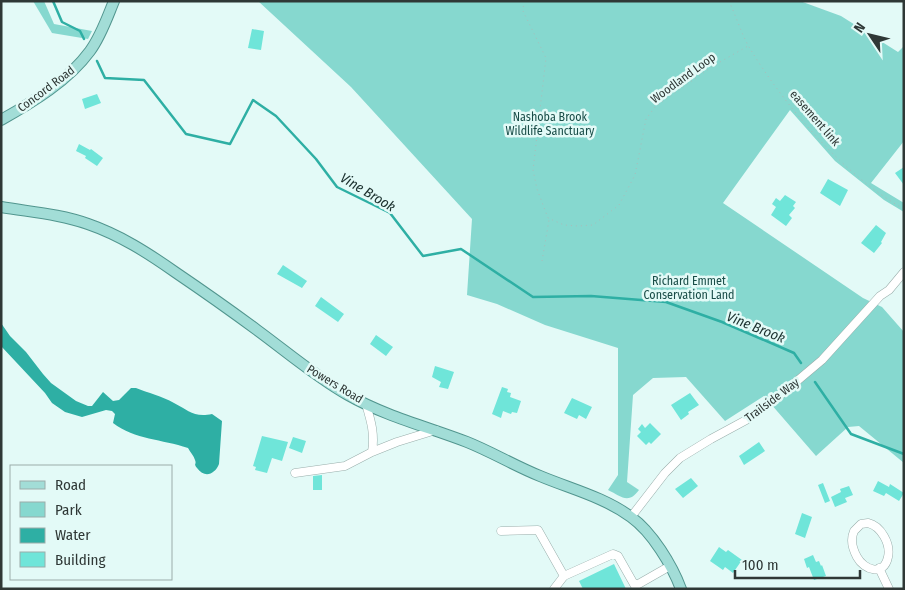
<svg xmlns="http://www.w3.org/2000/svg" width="905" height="590" viewBox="0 0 905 590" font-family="'Fira Sans Condensed',sans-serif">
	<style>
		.green { fill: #86d8cf }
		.water { fill: #2eafa4 }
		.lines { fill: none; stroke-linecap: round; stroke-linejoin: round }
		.stream { stroke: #2eafa4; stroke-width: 2.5 }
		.building { fill: #6fe5d9 }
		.minor-casing { stroke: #99aeab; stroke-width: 9 }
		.major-casing { stroke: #51958e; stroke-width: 12 }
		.path { stroke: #aabdba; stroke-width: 1; stroke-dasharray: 1 4; stroke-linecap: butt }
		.minor { stroke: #fff; stroke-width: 8 }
		.major { stroke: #a2ddd7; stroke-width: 10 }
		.labels { text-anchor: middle; stroke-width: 5; stroke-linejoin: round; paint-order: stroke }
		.street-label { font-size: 12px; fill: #2f3836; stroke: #e3faf7 }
		.park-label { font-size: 12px; fill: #184c47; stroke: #e3faf7 }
		.water-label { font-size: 14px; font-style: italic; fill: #1c312f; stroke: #e3faf7 }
	</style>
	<rect width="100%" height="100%" fill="#e3faf7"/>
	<path class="green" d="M33 1H44L54 24 92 31 88 39 52 33Z
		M258 1H800L841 16 898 52 904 46V141L871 183 904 203V212L884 200 835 161 790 110 723 203 863 298 882 307 904 332V463L859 426 848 427 816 456 764 396 725 421 686 377 653 378 633 395 627 482 639 490C628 505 621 496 608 490L618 475V348L545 325 497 304 467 295 472 219 351 87Z"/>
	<path class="water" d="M1 323 10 336 26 352 43 374 51 383 76 401 88 406H92L103 392 113 401 119 400 131 388H136C148 393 162 396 174 403 188 410 194 418 212 414L222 421 219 464C215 474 205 479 197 468 193 463 197 465 195 460 194 456 190 452 188 448 162 439 135 440 113 423L115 414 112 411 106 410 82 417 65 412 52 403 45 393 1 346Z"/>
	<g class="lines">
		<path class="stream" d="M53 1 62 22 80 31 84 39
			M97 61 105 78 144 80 186 134 230 144 253 100 276 116 316 159 337 187 390 213 423 256 461 249 533 297 591 296 666 302 722 322 794 353 801 363
			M815 382 851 434 904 454"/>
	</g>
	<path class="building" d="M252 29 264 31 261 50 248 48Z
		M97 94 101 103 85 109 82 99Z
		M79 144 90 150 91 149 103 158 97 166 85 158 86 156 76 151Z
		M904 167V185L895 173Z
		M828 179 848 190 840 206 820 193Z
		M785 195 796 202 793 206 795 208 789 215 792 218 786 226 771 215 776 207 772 204 776 198 780 201Z
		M876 225 886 233 881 242 882 243 874 253 861 243Z
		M283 265 307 281 302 288 277 274Z
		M321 297 344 314 338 322 315 306Z
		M376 335 393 347 386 356 370 344Z
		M435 366 454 372 448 389 439 387 441 382 432 377Z
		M502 387 508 389 507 392 511 393 510 397 521 401 517 413 512 412 511 414 503 411 501 418 492 414Z
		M690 393 699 405 688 412 689 414 681 420 671 405Z
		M572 398 592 407 586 419 579 415 577 419 564 413Z
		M650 423 661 434 651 444 649 442 646 445 637 436 641 432 638 429 642 424 645 428Z
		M262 436 288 442 282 461 272 458 267 473 255 470 256 467 253 466Z
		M293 437 306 441 302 453 289 448Z
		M759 442 765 451 744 465 739 456Z
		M322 475V490H313V476Z
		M691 478 698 486 683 498 675 489Z
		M878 481 889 487 890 484 904 493 899 501 886 493 884 496 873 491Z
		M823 483 830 501 825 503 818 485Z
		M849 486 853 495 845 498 847 502 835 507 831 497 841 492 840 489Z
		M802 513 812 517 805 538 795 534Z
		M719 547 726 552 728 550 742 560 733 573 725 567 723 570 710 561Z
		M813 555 816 562 819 561 821 566 822 565 826 576 814 580 809 567 807 568 804 559Z
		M614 564 626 589H583L579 581Z"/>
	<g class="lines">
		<g class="minor-casing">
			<path id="minor" d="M366 404C371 421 375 434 372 452L397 442 436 430
				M295 473 345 466 372 452
				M631 517 665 473 680 458 711 439 748 419 784 392 822 360 880 296 889 290 904 272
				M868 523C881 526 891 544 888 557 884 577 864 570 857 557 852 548 850 540 854 531L861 524Z
				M501 531 538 530 564 576 613 554 618 556 635 586 670 566
				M879 568 889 589
				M554 589 564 576"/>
		</g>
		<g class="major-casing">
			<path id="major" d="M1 120C33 102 68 81 90 51 101 36 107 18 114 1
				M1 207C30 212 60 214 88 224 120 235 148 253 175 272 203 291 230 310 257 330 287 352 316 377 348 395 385 416 428 427 467 442 492 452 515 466 540 476 571 489 604 497 631 517 652 532 672 565 681 589"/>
		</g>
		<path class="path" d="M524 1 523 11 546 58 533 170 537 189 548 218 564 225 578 226 593 225 619 205 635 175 646 119 655 107 713 66 748 46
			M729 1C736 16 741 33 749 47 784 105 844 176 904 209
			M542 261 549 220"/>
		<use href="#minor" class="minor"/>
		<use href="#major" class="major"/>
	</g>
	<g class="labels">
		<g class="street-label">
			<text transform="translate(683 78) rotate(-36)" y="4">Woodland Loop</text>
			<text transform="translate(46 89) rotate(-37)" y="4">Concord Road</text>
			<text transform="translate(815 118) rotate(49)" y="4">easement link</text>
			<text transform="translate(335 384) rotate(31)" y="4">Powers Road</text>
			<text transform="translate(772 400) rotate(-37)" y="4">Trailside Way</text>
		</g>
		<g class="park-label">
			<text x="550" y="121">Nashoba Brook<tspan x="550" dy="14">Wildlife Sanctuary</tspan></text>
			<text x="689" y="285">Richard Emmet<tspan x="689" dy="14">Conservation Land</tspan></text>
		</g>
		<g class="water-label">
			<text transform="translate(368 192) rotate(31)" y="5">Vine Brook</text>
			<text transform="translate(756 327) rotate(22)" y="5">Vine Brook</text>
		</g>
	</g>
	<rect width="905" height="590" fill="none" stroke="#2f3836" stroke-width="5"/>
	<rect x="10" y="465" width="162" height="115" fill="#e3faf7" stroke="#9bacaa"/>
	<rect x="20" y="481" width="25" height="8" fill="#a2ddd7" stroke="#9bacaa"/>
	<text x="55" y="490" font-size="15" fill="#2f3836">Road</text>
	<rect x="20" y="502" width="25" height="15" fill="#86d8cf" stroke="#9bacaa"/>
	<text x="55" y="515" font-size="15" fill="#2f3836">Park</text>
	<rect x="20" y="528" width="25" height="15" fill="#2eafa4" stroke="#9bacaa"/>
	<text x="55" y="540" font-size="15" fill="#2f3836">Water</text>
	<rect x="20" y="552" width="25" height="15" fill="#6fe5d9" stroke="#9bacaa"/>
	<text x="55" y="565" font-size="15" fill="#2f3836">Building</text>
	<g transform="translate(870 35) rotate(305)" stroke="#e3faf7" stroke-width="4" paint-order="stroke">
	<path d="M0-4L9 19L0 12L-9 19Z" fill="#2f3836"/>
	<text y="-8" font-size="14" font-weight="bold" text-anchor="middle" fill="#2f3836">N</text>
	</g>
	<path d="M735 570v8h125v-8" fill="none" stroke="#2f3836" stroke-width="2.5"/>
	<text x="742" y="570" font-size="15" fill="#2f3836" stroke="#e3faf7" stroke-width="4" paint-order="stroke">100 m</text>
</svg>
